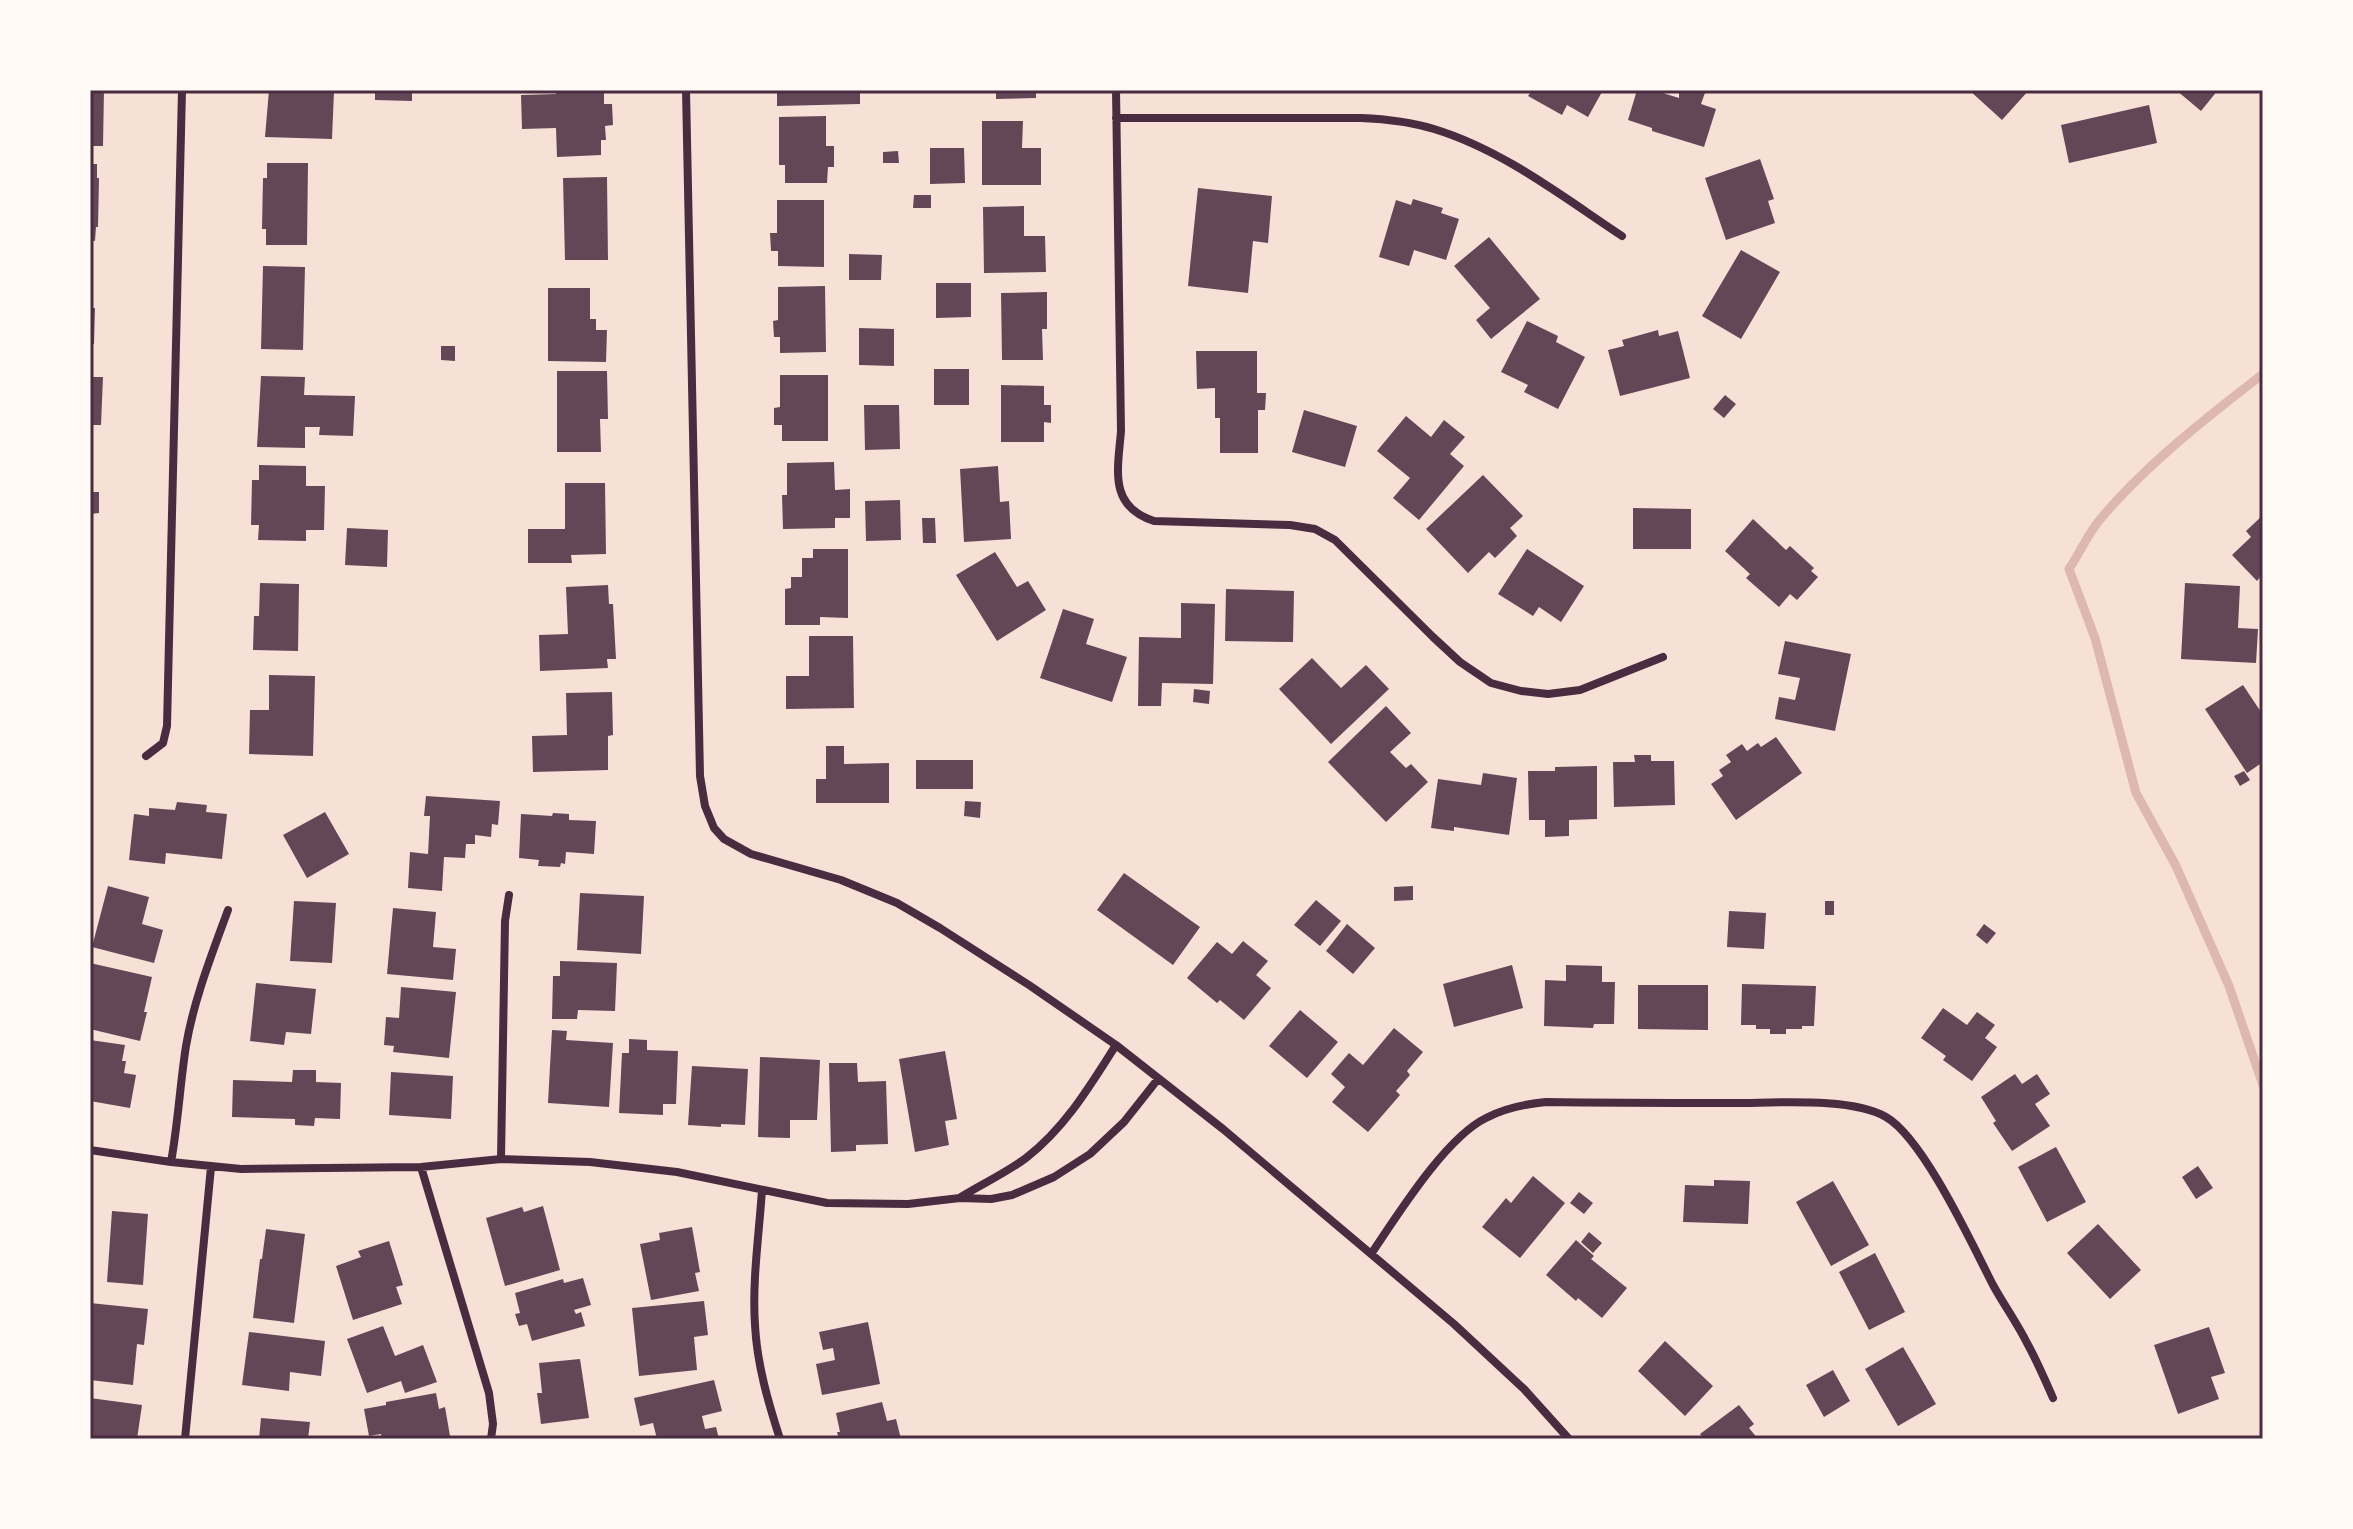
<svg xmlns="http://www.w3.org/2000/svg" width="2353" height="1529" viewBox="0 0 2353 1529" font-family="Overpass,sans-serif">
	<style>
		.lines { fill: none; stroke-linecap: round; stroke-linejoin: round }
		.stream { stroke: #dcb8b0; stroke-width: 9 }
		.building { fill: #644757 }
		.minor { stroke: #4a2c40; stroke-width: 8 }
		.neatline { fill: none; stroke: #4a2c40; stroke-width: 3 }
	</style>
	<rect width="100%" height="100%" fill="#f7e1d7"/>
	<g class="lines">
		<path class="stream" d="M2263 374C2207 417 2143 467 2098 522 2087 536 2079 554 2069 569L2095 638 2136 793 2176 866 2229 986 2263 1085"/>
	</g>
	<path class="building" d="M90 90H104L103 146H90Z
		M269 90 334 91 332 139 265 137Z
		M375 90H412V101L375 100Z
		M556 90H604V104H612L613 125 605 126 606 140H601V155L557 157 556 128 522 129 521 95 556 94Z
		M777 90H860V104L777 106Z
		M996 90H1036V98L996 99Z
		M1532 90H1603L1588 117 1567 105 1562 115 1528 96Z
		M1637 90H1653L1679 98V90H1706L1701 104 1716 109 1704 147 1652 131V128L1628 120Z
		M1969 90H2029L2002 120Z
		M2176 90H2218L2201 111Z
		M2149 105 2157 143 2069 163 2061 125Z
		M826 116V146H834V167H828L827 183H785V165H779V117Z
		M982 121H1023L1022 148H1041V185H982Z
		M930 148H964L965 183 930 184Z
		M898 151 899 163H883V152Z
		M1760 159 1774 199 1768 201 1775 223 1726 240 1705 178Z
		M267 163H308L307 245H266V229H262L263 178H267Z
		M90 164H97V178H99L98 227H96L95 241 90 240Z
		M607 177 608 260H565L563 178Z
		M1198 188 1272 196 1268 243 1253 241 1248 293 1188 286Z
		M914 195H931V208H913Z
		M1413 199 1443 208 1441 213 1459 219 1446 260 1414 250 1409 266 1379 257 1396 200 1411 205Z
		M777 200H824V267L778 266V251H771L770 233H777Z
		M1024 206V236H1045L1046 272 984 273 983 207Z
		M1489 237 1540 299 1491 339 1476 320 1490 308 1454 266Z
		M1741 250 1780 272 1741 339 1702 316Z
		M849 254 882 255 881 280H849Z
		M263 266 305 267 303 350 261 349Z
		M936 283H971V317L936 318Z
		M825 286 826 352 780 353V337H774L773 321 778 320V287Z
		M548 288H590V319H596V330H607L606 362 548 361Z
		M1047 292V329H1042L1043 360H1002L1001 293Z
		M90 308H95L94 344H90Z
		M1527 321 1558 336 1556 342 1585 357 1558 409 1524 392 1528 385 1501 372Z
		M859 328 894 329V366L859 365Z
		M1658 330 1659 336 1678 331 1690 378 1620 396 1608 350 1624 346 1622 340Z
		M441 346H455V361L441 360Z
		M1196 351H1257V393H1266L1265 410H1258V453H1220V418H1215V388L1197 389Z
		M934 369H969V405H934Z
		M557 371H607L608 419H600L601 452H557Z
		M780 375H828V441H782V425H774V408L780 407Z
		M261 376 305 377 304 395 355 396 353 436 319 435 320 427H305V448L257 447Z
		M90 377H103L101 425H90Z
		M1001 385 1044 386V405H1051V423L1044 422V442H1001Z
		M1725 395 1736 404 1724 418 1713 409Z
		M864 405H899L900 449 865 450Z
		M1304 410 1357 426 1345 467 1292 452Z
		M1406 416 1431 437 1444 420 1465 437 1450 454 1464 466 1419 520 1393 498 1410 478 1377 451Z
		M834 462 835 490 850 489V518H835V528L783 529 782 495H787V463Z
		M259 465 306 466V486H325L324 530H306V541L258 540 259 525H251L252 480H259Z
		M998 466 1000 502 1009 501 1011 539 964 542 960 469Z
		M1483 475 1523 516 1510 528 1517 536 1495 558 1489 552 1468 573 1426 529Z
		M565 483H605L606 554 571 555 572 563H528V529H565Z
		M90 492H99V513L90 514Z
		M900 500 901 540 866 541 865 501Z
		M1633 508 1691 509V549H1633Z
		M2263 515V578L2261 576 2257 581 2232 555 2251 537 2246 531Z
		M922 518H935L936 543H923Z
		M1753 519 1786 550 1790 546 1814 568 1811 571 1818 577 1797 600 1790 594 1779 607 1746 578 1750 574 1725 551Z
		M347 528 388 530 387 567 345 565Z
		M813 549H848V618L820 617V625H785V589L791 588V577H802V558H813Z
		M1527 549 1584 586 1561 622 1539 607 1533 616 1498 594Z
		M995 552 1017 587 1028 581 1046 610 997 641 956 575Z
		M260 583 299 584 298 651 253 650 254 616H259Z
		M2185 583 2240 586 2238 628 2258 629 2256 663 2181 659Z
		M608 585 609 604H613L616 659H607L608 668 540 671 539 635 568 634 566 587Z
		M1226 589 1294 591 1293 642 1225 641Z
		M1181 603 1215 604 1213 684 1162 683 1161 706H1138L1139 637 1181 638Z
		M1063 609 1094 619 1086 644 1127 657 1112 702 1040 678Z
		M809 636H853L854 708 786 709V676H809Z
		M1785 641 1851 654 1835 731 1775 719 1779 697 1795 700 1800 678 1778 674Z
		M1312 658 1341 688 1366 665 1389 689 1331 744 1279 689Z
		M269 675 315 676 313 756 249 754 250 710H269Z
		M2243 685 2263 715V762L2247 773 2205 709Z
		M1194 689 1210 691 1209 704 1193 702Z
		M612 692 613 735 608 736V770L533 772 532 736 567 735 566 693Z
		M1386 706 1411 733 1390 752 1406 768 1411 764 1428 782 1386 822 1328 762Z
		M1776 737 1802 773 1736 820 1711 784 1723 776 1719 770 1731 762 1726 755 1742 744 1747 751 1758 743 1761 747Z
		M826 746H844V764L889 763V803H816V779H826Z
		M1634 755H1651V761H1674L1675 805 1614 807 1613 762H1635Z
		M916 760H973V789H916Z
		M1597 766V819L1569 820V836L1545 837V820H1529L1528 771H1555V767Z
		M2244 771 2250 780 2240 786 2234 776Z
		M1483 773 1517 778 1509 835 1454 827V831L1431 828 1438 779 1481 785Z
		M426 796 500 801 498 825 492 824 491 837 475 835V844H466L465 858 444 857 442 891 408 888 410 852 428 854 430 816H424Z
		M965 801 981 802 980 818 964 816Z
		M177 802 207 805 206 812 227 814 222 859 166 853 165 864 129 860 134 814 149 816V808L175 810Z
		M325 812 349 854 307 878 283 835Z
		M553 813 569 814V820L596 821 594 854 566 852 565 864 561 863 560 867 538 866 539 860 519 858 521 814 552 816Z
		M1124 873 1200 927 1173 965 1097 910Z
		M108 886 149 897 142 924 163 930 154 963 92 947Z
		M1413 886V900L1394 901V887Z
		M580 893 644 896 641 954 577 950Z
		M1316 900 1341 921 1320 946 1294 925Z
		M294 901 336 903 332 963 290 961Z
		M1825 901H1834V915H1825Z
		M393 908 436 912 433 947 456 949 453 980 387 974Z
		M1729 911 1766 913 1764 949 1727 947Z
		M1347 924 1375 948 1353 974 1326 951Z
		M1984 924 1996 933 1987 944 1976 935Z
		M1243 941 1268 961 1256 975 1271 988 1244 1020 1220 1000 1217 1003 1187 978 1217 942 1232 954Z
		M560 961 617 963 615 1011 578 1010 577 1019H552L553 976H560Z
		M90 963 152 977 144 1012H147L140 1041 90 1029Z
		M1512 965 1523 1008 1454 1027 1443 984Z
		M1566 965 1602 966V982H1615L1614 1024H1594L1593 1028 1544 1026 1545 980 1566 981Z
		M256 983 316 989 311 1034 286 1032 284 1045 250 1041Z
		M1742 984 1816 986 1814 1026H1802V1029H1786V1034H1770V1029H1756V1025H1741Z
		M1638 985H1708V1030L1638 1029Z
		M401 987 456 992 449 1058 393 1052 394 1046 384 1045 386 1017 399 1018Z
		M1943 1008 1967 1025 1977 1012 1995 1025 1985 1038 1997 1047 1972 1081 1943 1060 1946 1056 1921 1038Z
		M1300 1010 1338 1042 1307 1078 1269 1046Z
		M1394 1028 1423 1052 1407 1071 1410 1075 1396 1091 1400 1095 1368 1132 1332 1102 1345 1087 1331 1074 1349 1053 1363 1065Z
		M552 1030 567 1031 566 1040 613 1043 609 1107 548 1103Z
		M629 1039 647 1040V1050L678 1051 676 1104H663V1115L619 1113 622 1053H629Z
		M90 1040 125 1045 122 1061H126L124 1073 136 1075 130 1108 90 1101Z
		M945 1051 957 1119 945 1121 949 1145 915 1152 899 1059Z
		M760 1057 820 1060 817 1120H790V1138L758 1137Z
		M829 1063H857L858 1082 886 1081 888 1144 856 1145V1151L831 1152Z
		M692 1066 748 1069 745 1125 721 1124V1127L688 1125Z
		M293 1070H316V1082L341 1083 340 1119 315 1118 314 1126 295 1125V1119L232 1117 233 1080 292 1082Z
		M391 1072 453 1076 451 1119 389 1115Z
		M2015 1074 2022 1084 2037 1074 2050 1094 2035 1104 2050 1126 2012 1151 1993 1123 1996 1121 1981 1097Z
		M2056 1147 2086 1202 2047 1222 2018 1167Z
		M2198 1166 2213 1188 2196 1199 2182 1177Z
		M1533 1176 1565 1203 1520 1258 1482 1227 1506 1198 1511 1203Z
		M1714 1180 1750 1181 1748 1224 1683 1222 1685 1185 1714 1186Z
		M1833 1181 1869 1245 1831 1266 1796 1202Z
		M1579 1192 1593 1203 1584 1214 1570 1203Z
		M543 1206 560 1270 505 1286 486 1218 522 1207 524 1212Z
		M112 1211 148 1214 143 1285 107 1282Z
		M2098 1224 2141 1270 2110 1299 2067 1253Z
		M692 1227 700 1272 695 1273 699 1291 651 1300 640 1244 660 1240 659 1233Z
		M266 1229 305 1234 294 1323 253 1318 260 1259H262Z
		M1589 1232 1602 1243 1593 1253 1581 1242Z
		M1576 1240 1594 1256 1591 1259 1627 1288 1602 1318 1578 1298 1576 1301 1546 1275Z
		M389 1241 403 1285 396 1287 402 1304 353 1320 336 1266 361 1257 358 1251Z
		M1875 1253 1905 1312 1869 1330 1839 1272Z
		M583 1278 591 1305 574 1310 576 1314 581 1312 585 1326 532 1341 527 1324 519 1326 515 1314 520 1313 515 1293 563 1279 564 1283Z
		M704 1301 708 1335 694 1337 697 1370 639 1376 632 1308Z
		M90 1303 148 1309 144 1345 137 1344 133 1385 90 1380Z
		M868 1322 880 1384 822 1395 816 1364 835 1360 833 1348 823 1350 819 1332Z
		M383 1326 395 1356 423 1345 437 1382 405 1393 401 1381 367 1393 347 1339Z
		M2209 1327 2225 1373 2211 1377 2219 1399 2178 1414 2154 1345Z
		M249 1332 325 1341 321 1376 290 1372 289 1391 242 1385Z
		M1665 1341 1713 1386 1685 1416 1638 1371Z
		M1903 1347 1936 1404 1898 1426 1865 1369Z
		M580 1359 589 1418 541 1424 537 1393H542L539 1363Z
		M1833 1370 1850 1401 1824 1417 1806 1385Z
		M714 1380 722 1411 702 1416 705 1429 716 1427 719 1439H657L653 1423 640 1426 634 1398Z
		M436 1393 439 1409 445 1407 450 1436 447 1439H382L381 1434 369 1436 364 1409 386 1405V1402Z
		M90 1398 142 1405 137 1439H90Z
		M882 1402 887 1421 896 1419 901 1439H839L837 1432H840L836 1413Z
		M1739 1405 1754 1424 1749 1428 1758 1439H1704L1700 1434Z
		M261 1418 310 1422 308 1439H259Z"/>
	<g class="lines">
		<path class="minor" d="M686 90 700 776 705 806 714 828 724 839 751 854 841 880 897 903 940 928 1029 985 1116 1045 1223 1129 1454 1324 1524 1389 1569 1439
			M1116 90 1121 431C1118 469 1108 506 1154 521L1290 525 1315 529 1335 540 1433 637 1460 662 1491 683 1521 691 1548 694 1580 690 1663 657
			M1116 118H1361C1386 119 1411 122 1434 129 1503 150 1563 197 1622 236
			M146 756 163 743 167 726 182 90
			M90 1150 171 1162 241 1169 421 1167 501 1159 590 1162 677 1172 827 1203 908 1204 960 1198 991 1199 1012 1195 1054 1177 1090 1154 1124 1122 1158 1079
			M501 1159 505 921 509 895
			M171 1162C178 1124 180 1084 186 1046 194 999 212 954 228 910
			M421 1167 489 1393 493 1424 491 1439
			M762 1190C759 1235 752 1281 755 1325 757 1364 768 1402 780 1439
			M961 1197C982 1184 1006 1173 1026 1158 1065 1128 1090 1086 1116 1045
			M1371 1254C1397 1216 1445 1138 1486 1118 1505 1108 1525 1104 1546 1102 1609 1103 1672 1103 1735 1103 1775 1103 1852 1097 1886 1117 1923 1138 1972 1244 1993 1285 2004 1305 2017 1323 2027 1343 2037 1361 2045 1380 2053 1398
			M185 1439 211 1167"/>
	</g>
	<rect width="2353" height="1529" fill="none" stroke="#fffaf5" stroke-width="184"/>
	<rect x="92" y="92" width="2169" height="1345" class="neatline"/>
</svg>
